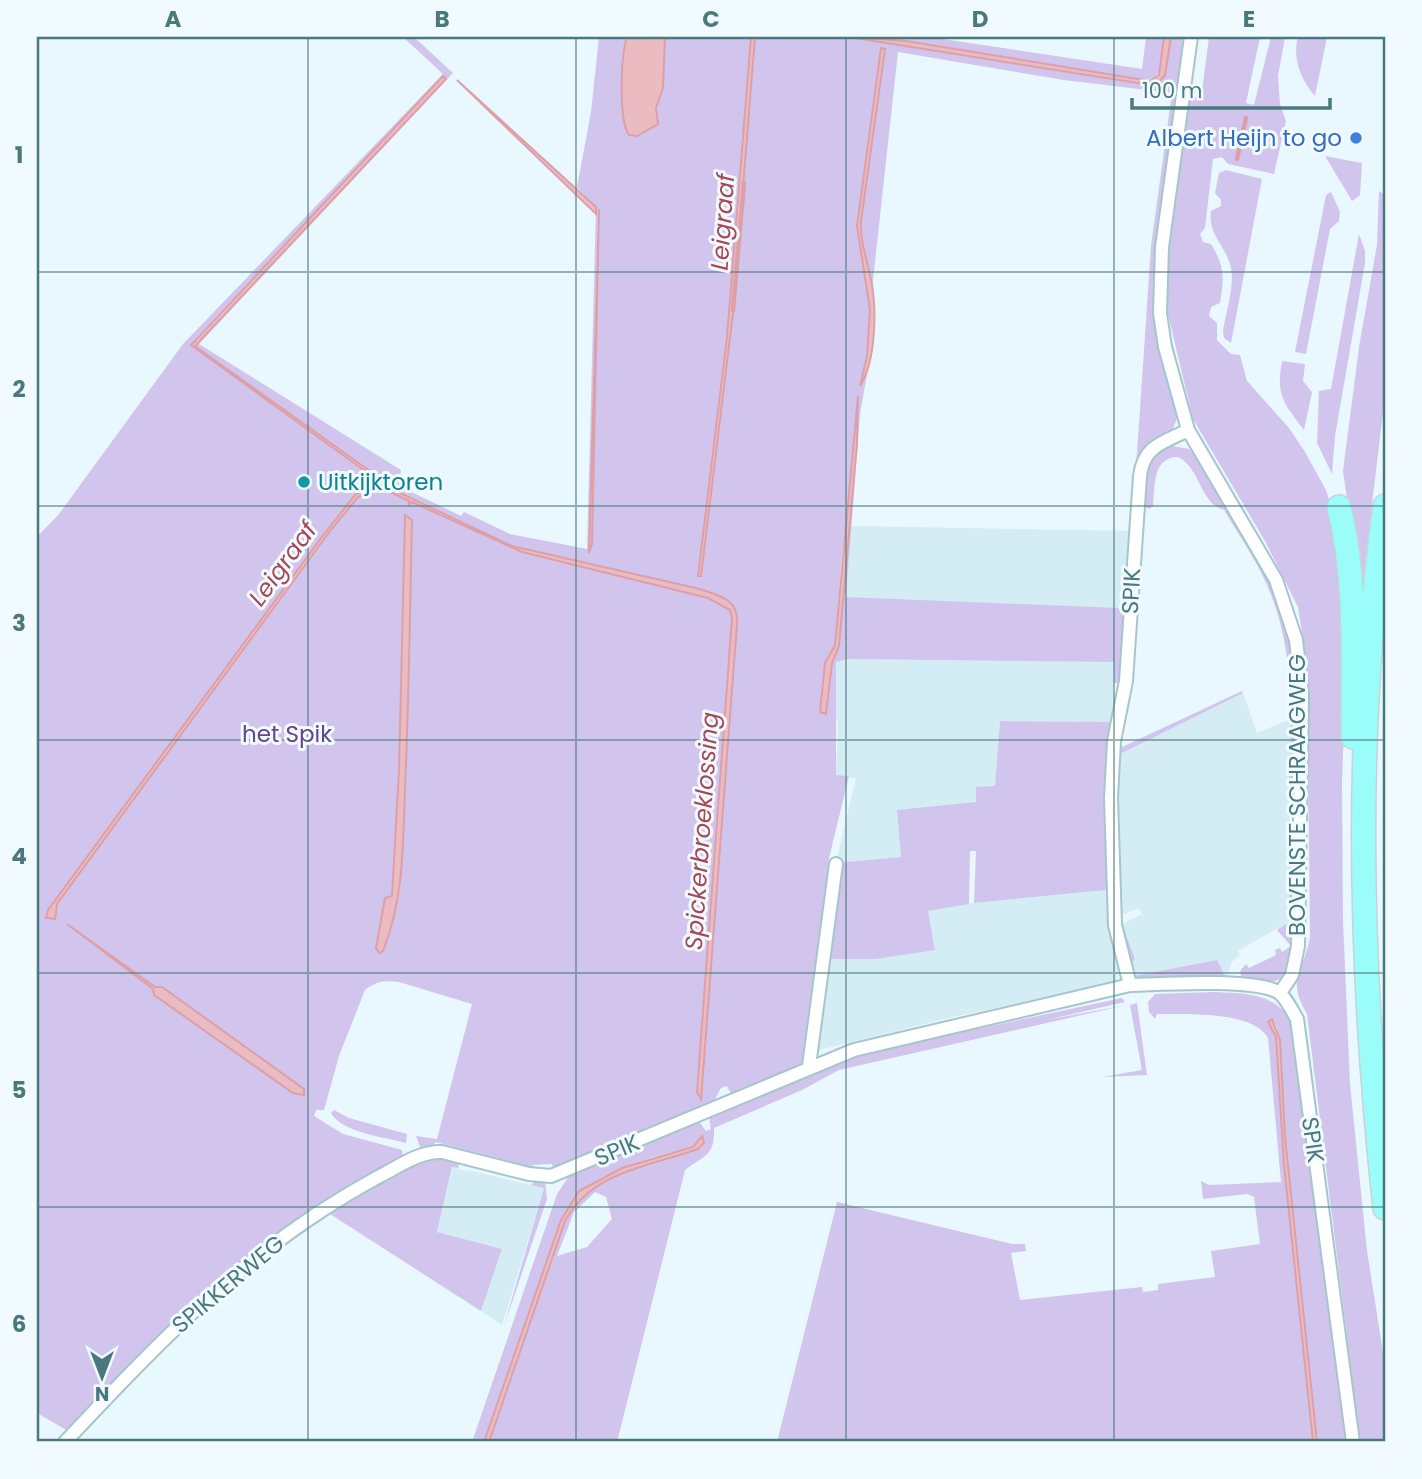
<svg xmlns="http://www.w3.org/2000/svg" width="1422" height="1479" viewBox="0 0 1422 1479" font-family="Poppins,sans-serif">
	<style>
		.residential { fill: #d4ecf4 }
		.green { fill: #d1c5ee; fill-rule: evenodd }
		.water { fill: #ebbbc2; stroke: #dda0a8; stroke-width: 2 }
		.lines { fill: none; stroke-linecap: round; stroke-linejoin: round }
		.stream { stroke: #dda0a8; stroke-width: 4.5 }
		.street-casing { stroke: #a5c6cc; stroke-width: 16 }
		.highway-casing { stroke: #c5d4d5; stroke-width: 26 }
		.street { stroke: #fff; stroke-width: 12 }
		.highway { stroke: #9bfdfa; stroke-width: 23 }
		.grid { fill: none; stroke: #49797c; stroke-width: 2; stroke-opacity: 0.55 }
		.shop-dot { fill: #3f7fe0; stroke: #f1fbff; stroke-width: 2.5 }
		.culture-dot { fill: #0f9aa8; stroke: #f1fbff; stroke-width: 2.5 }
		.labels { text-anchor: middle; stroke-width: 6; stroke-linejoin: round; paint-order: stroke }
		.shop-label { font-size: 23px; fill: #366cbe; stroke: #f1fbff; text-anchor: end }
		.culture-label { font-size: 23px; fill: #0d838f; stroke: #f1fbff; text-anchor: start }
		.street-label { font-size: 23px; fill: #49797c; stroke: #f1fbff }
		.park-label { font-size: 23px; fill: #644590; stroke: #f1fbff }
		.water-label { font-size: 24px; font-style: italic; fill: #a84854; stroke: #f1fbff }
		.neatline { fill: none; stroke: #49797c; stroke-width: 2.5 }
		.grid-label { font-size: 23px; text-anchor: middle; font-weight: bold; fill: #49797c }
	</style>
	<rect width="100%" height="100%" fill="#e9f7fe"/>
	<path class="residential" d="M851 526 1133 531 1128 596 1121 608 846 598Z
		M847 659 1114 662 1112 722 1000 721 995 786 976 803 901 857 836 863 856 778 836 776 838 721 828 716 836 661Z
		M1243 693 1257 733 1290 719V921L1238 951 1240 955 1232 962 1226 978 1216 960 1133 976 1130 964 1135 959 1122 924 1142 914 1138 908 1122 915 1118 897 1113 839 1119 748 1123 752Z
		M1106 890 1111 923 1108 924 1118 971 1115 984 957 1016 819 1050 827 959H876L935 949 928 911 974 903Z
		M453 1166 466 1172 468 1170 544 1188 502 1325 481 1311 502 1249 437 1232Z"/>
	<path class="green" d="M403 37H414L453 73 199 344 401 470 399 486 461 516 464 512 510 534 587 549 596 208 577 187 591 112 599 37H930L1142 69 1146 37H1164L1160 71 1152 81 906 41 899 45 1156 86 1165 75 1171 37H1186L1156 255 1177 418 1171 434 1156 443 1133 513 1151 246 1172 93 1064 80 898 52 873 280 874 335 860 414 846 597 1120 608 1125 606 1128 607 1122 683H1114V662L847 659 836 662V775L849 776 829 858 810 1055 804 1063 732 1096 727 1086 721 1088 714 1101 708 1105 565 1164 553 1168 552 1164 531 1165 540 1169 436 1142 432 1146 420 1147 416 1136 437 1139 472 1004 399 982C385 980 376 981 365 990L339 1056 324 1110H316L314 1116 343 1134 402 1150 403 1158 300 1219 222 1276 100 1397 95 1398 98 1399 68 1431 37 1413V537L59 514 183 344 443 74ZM443 77 445 79 195 342 198 336ZM599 209 591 464 598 210ZM858 421 838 646 835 652 841 564Z
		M1209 37H1260L1246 103 1254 105 1271 37H1285L1278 76 1280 104 1286 121 1274 174 1228 164 1222 157 1213 159 1205 228 1200 234 1203 242 1211 244C1225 266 1224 278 1220 303L1211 307 1209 316 1217 323V340L1231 354 1240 355 1247 381 1289 428 1305 452 1326 490 1337 525 1348 630 1342 781 1343 921 1350 1084 1367 1251 1385 1365V1442H1360L1307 1014C1286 978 1303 974 1310 937L1307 665 1298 607 1265 541 1193 419 1166 306 1167 255 1189 95 1201 99Z
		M1298 37H1327L1315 96C1301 80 1292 58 1298 37Z
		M1325 156 1362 163 1360 195 1352 201Z
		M1226 170 1262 179 1231 343 1224 338 1223 331C1226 311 1237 281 1229 261 1222 242 1208 233 1211 211L1221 206V200L1215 193 1219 173Z
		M1379 191 1385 195V396L1361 596 1343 471 1359 347 1377 245Z
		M1331 192 1340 212 1339 221 1330 229 1306 354 1295 352 1326 195Z
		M1359 234 1365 251V263L1335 436 1332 474 1317 443 1319 391 1331 389Z
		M1282 361 1305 364 1303 381 1312 392 1304 430C1283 402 1276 396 1282 361Z
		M1167 445 1189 449 1197 457C1221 502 1253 543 1274 590 1304 655 1295 732 1295 801L1289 808C1289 738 1298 662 1271 595 1260 565 1240 537 1224 510 1199 503 1201 468 1178 457 1152 457 1155 487 1153 506L1149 509 1145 507 1131 668 1120 748 1242 691 1243 693 1122 753 1119 751 1147 459Z
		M1112 715H1116L1111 923 1106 890 974 903 976 851H970L969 904 928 911 935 950 876 959H827L836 863 901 857 897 810 976 802V787L995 786 1000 721 1111 722Z
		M1288 820 1295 823C1295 854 1304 961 1279 979 1268 986 1254 981 1242 980L1240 971 1246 964 1249 968 1276 955 1275 950 1280 948 1282 952 1291 946 1277 930 1290 921Z
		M1122 924 1135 959 1130 964 1133 976 1217 960 1226 978 1135 981 1124 954 1119 928Z
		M1215 992C1245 994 1273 992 1291 1021L1348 1442H1317L1285 1137 1280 1040 1276 1025 1269 1022 1276 1037 1284 1165 1313 1442H777L837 1202 1012 1244H1025L1026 1251 1011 1253 1020 1300 1142 1287 1143 1292 1158 1290V1284L1215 1277 1211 1251 1260 1244 1254 1197 1247 1194 1203 1199 1201 1181 1209 1185 1281 1182 1268 1038C1252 1010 1187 1015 1157 1014L1155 1019 1149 1012 1148 1002 1155 994Z
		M1122 998 1125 1002 1046 1020 1126 1005 839 1070 802 1090 714 1128C715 1157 704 1155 685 1170L617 1442H489L565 1221C598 1160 658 1176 703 1141L700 1137 698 1144 693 1147C643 1159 588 1173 561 1220L484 1442H472L557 1194 569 1176 698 1120 706 1131 711 1129 709 1116 852 1057 878 1050ZM595 1192 606 1197 612 1219 587 1247 557 1256 574 1212Z
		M1137 1003 1147 1075 1102 1077 1142 1070 1130 1005Z
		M334 1110 349 1118 407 1134 406 1143C385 1137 342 1133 331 1113Z
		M431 1158 458 1162 459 1168 452 1167 437 1232 502 1249 481 1311 330 1214 234 1282 209 1304 78 1436 212 1297 330 1210 417 1162Z
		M535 1181H545L547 1199 504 1326 544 1188 531 1185Z"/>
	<path class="water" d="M627 37H665L663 88 656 108 658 124 637 136 629 135C618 119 621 55 627 37Z
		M751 37H755L733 313 701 576H698L727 337Z
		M849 37 906 41 1150 81 1159 75 1164 37H1171L1165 75 1156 86Z
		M881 48 885 49 861 221C860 242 867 259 871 280 877 309 876 361 860 386L867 356 870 310 857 226Z
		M443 76 446 79 195 346 371 472 369 474 191 345Z
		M457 80 596 207V214Z
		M599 209 592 544 589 553Z
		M858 396 857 444 839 646 832 663 826 714 820 712 825 663 835 645Z
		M373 485H383L512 546 700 589C720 596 739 599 737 624L701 1099 697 1092 732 618 730 610 708 598 522 552 412 502 409 505V501L380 487 358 497 330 531 57 904 55 919 46 918 48 910 321 538 355 495Z
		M405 515 412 520C410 609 409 699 405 788 403 844 404 899 383 951L379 953 376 948 385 898 392 896 399 770Z
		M67 924 155 987H162L304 1089V1095L293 1093 154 995 153 989Z
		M1272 1019 1280 1040 1285 1137 1317 1442H1313L1284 1165 1276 1037 1268 1022Z
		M702 1136 704 1143 698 1149C648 1167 592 1171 565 1221L489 1442H484L561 1220 579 1191 622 1168 693 1147Z"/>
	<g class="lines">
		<path class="stream" d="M1237 159 1246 118
			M733 310 744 183"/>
		<g class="street-casing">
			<path id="street" d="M1191 37 1162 247 1160 313 1165 347 1188 430 1276 580 1296 640 1302 694 1298 946 1292 975 1280 993
				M1130 985 1115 925 1111 798 1114 741 1126 681 1140 476C1144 445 1163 443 1188 430
				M809 1066 836 864
				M65 1442C164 1337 249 1247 378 1177 398 1167 419 1151 442 1152L529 1174 551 1176 854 1050 1130 985C1161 984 1253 978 1278 992 1286 997 1292 1011 1297 1019L1353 1442"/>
		</g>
		<g class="highway-casing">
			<path id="highway" d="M1385 506C1353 736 1360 978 1385 1208
				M1339 507C1358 584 1352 660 1353 737"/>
		</g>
		<use href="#street" class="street"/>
		<use href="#highway" class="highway"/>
	</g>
	<path class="grid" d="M308 37V1442M576 37V1442M846 37V1442M1114 37V1442M37 272H1385M37 506H1385M37 740H1385M37 973H1385M37 1207H1385"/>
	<circle class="shop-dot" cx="1356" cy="138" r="7"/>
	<circle class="culture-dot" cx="304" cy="482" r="7"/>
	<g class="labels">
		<g class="shop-label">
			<text x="1342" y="146">Albert Heijn to go</text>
		</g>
		<g class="culture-label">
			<text x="318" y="490">Uitkijktoren</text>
		</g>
		<g class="street-label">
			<text transform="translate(1131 591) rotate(-87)" y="8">SPIK</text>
			<text transform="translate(1297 795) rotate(-90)" y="8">BOVENSTE SCHRAAGWEG</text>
			<text transform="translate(1313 1140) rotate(82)" y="8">SPIK</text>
			<text transform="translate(617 1150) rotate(-23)" y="8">SPIK</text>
			<text transform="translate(228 1284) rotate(-40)" y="8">SPIKKERWEG</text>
		</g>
		<g class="park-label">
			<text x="287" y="742">het Spik</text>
		</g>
		<g class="water-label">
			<text transform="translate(723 222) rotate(-86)" y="8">Leigraaf</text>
			<text transform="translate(283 564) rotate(-54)" y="8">Leigraaf</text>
			<text transform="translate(702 831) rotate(-86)" y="8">Spickerbroeklossing</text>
		</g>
	</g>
	<rect width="1422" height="1479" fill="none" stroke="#f1fbff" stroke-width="77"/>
	<g transform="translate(102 1377) rotate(180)" stroke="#f1fbff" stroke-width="5" paint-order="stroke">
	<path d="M0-5L12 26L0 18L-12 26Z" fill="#49797c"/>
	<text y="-10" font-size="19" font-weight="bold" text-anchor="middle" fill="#49797c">N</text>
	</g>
	<path d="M1132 98v10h198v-10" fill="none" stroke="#49797c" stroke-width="3.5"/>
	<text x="1142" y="98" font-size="21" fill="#49797c" stroke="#f1fbff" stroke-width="5" paint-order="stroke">100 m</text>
	<rect x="38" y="38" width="1346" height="1402" class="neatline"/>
	<g class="grid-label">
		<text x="173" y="27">A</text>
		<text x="442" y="27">B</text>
		<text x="711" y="27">C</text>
		<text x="980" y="27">D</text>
		<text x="1249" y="27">E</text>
		<text x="19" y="163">1</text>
		<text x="19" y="397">2</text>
		<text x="19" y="631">3</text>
		<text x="19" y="864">4</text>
		<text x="19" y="1098">5</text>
		<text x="19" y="1332">6</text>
	</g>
</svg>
